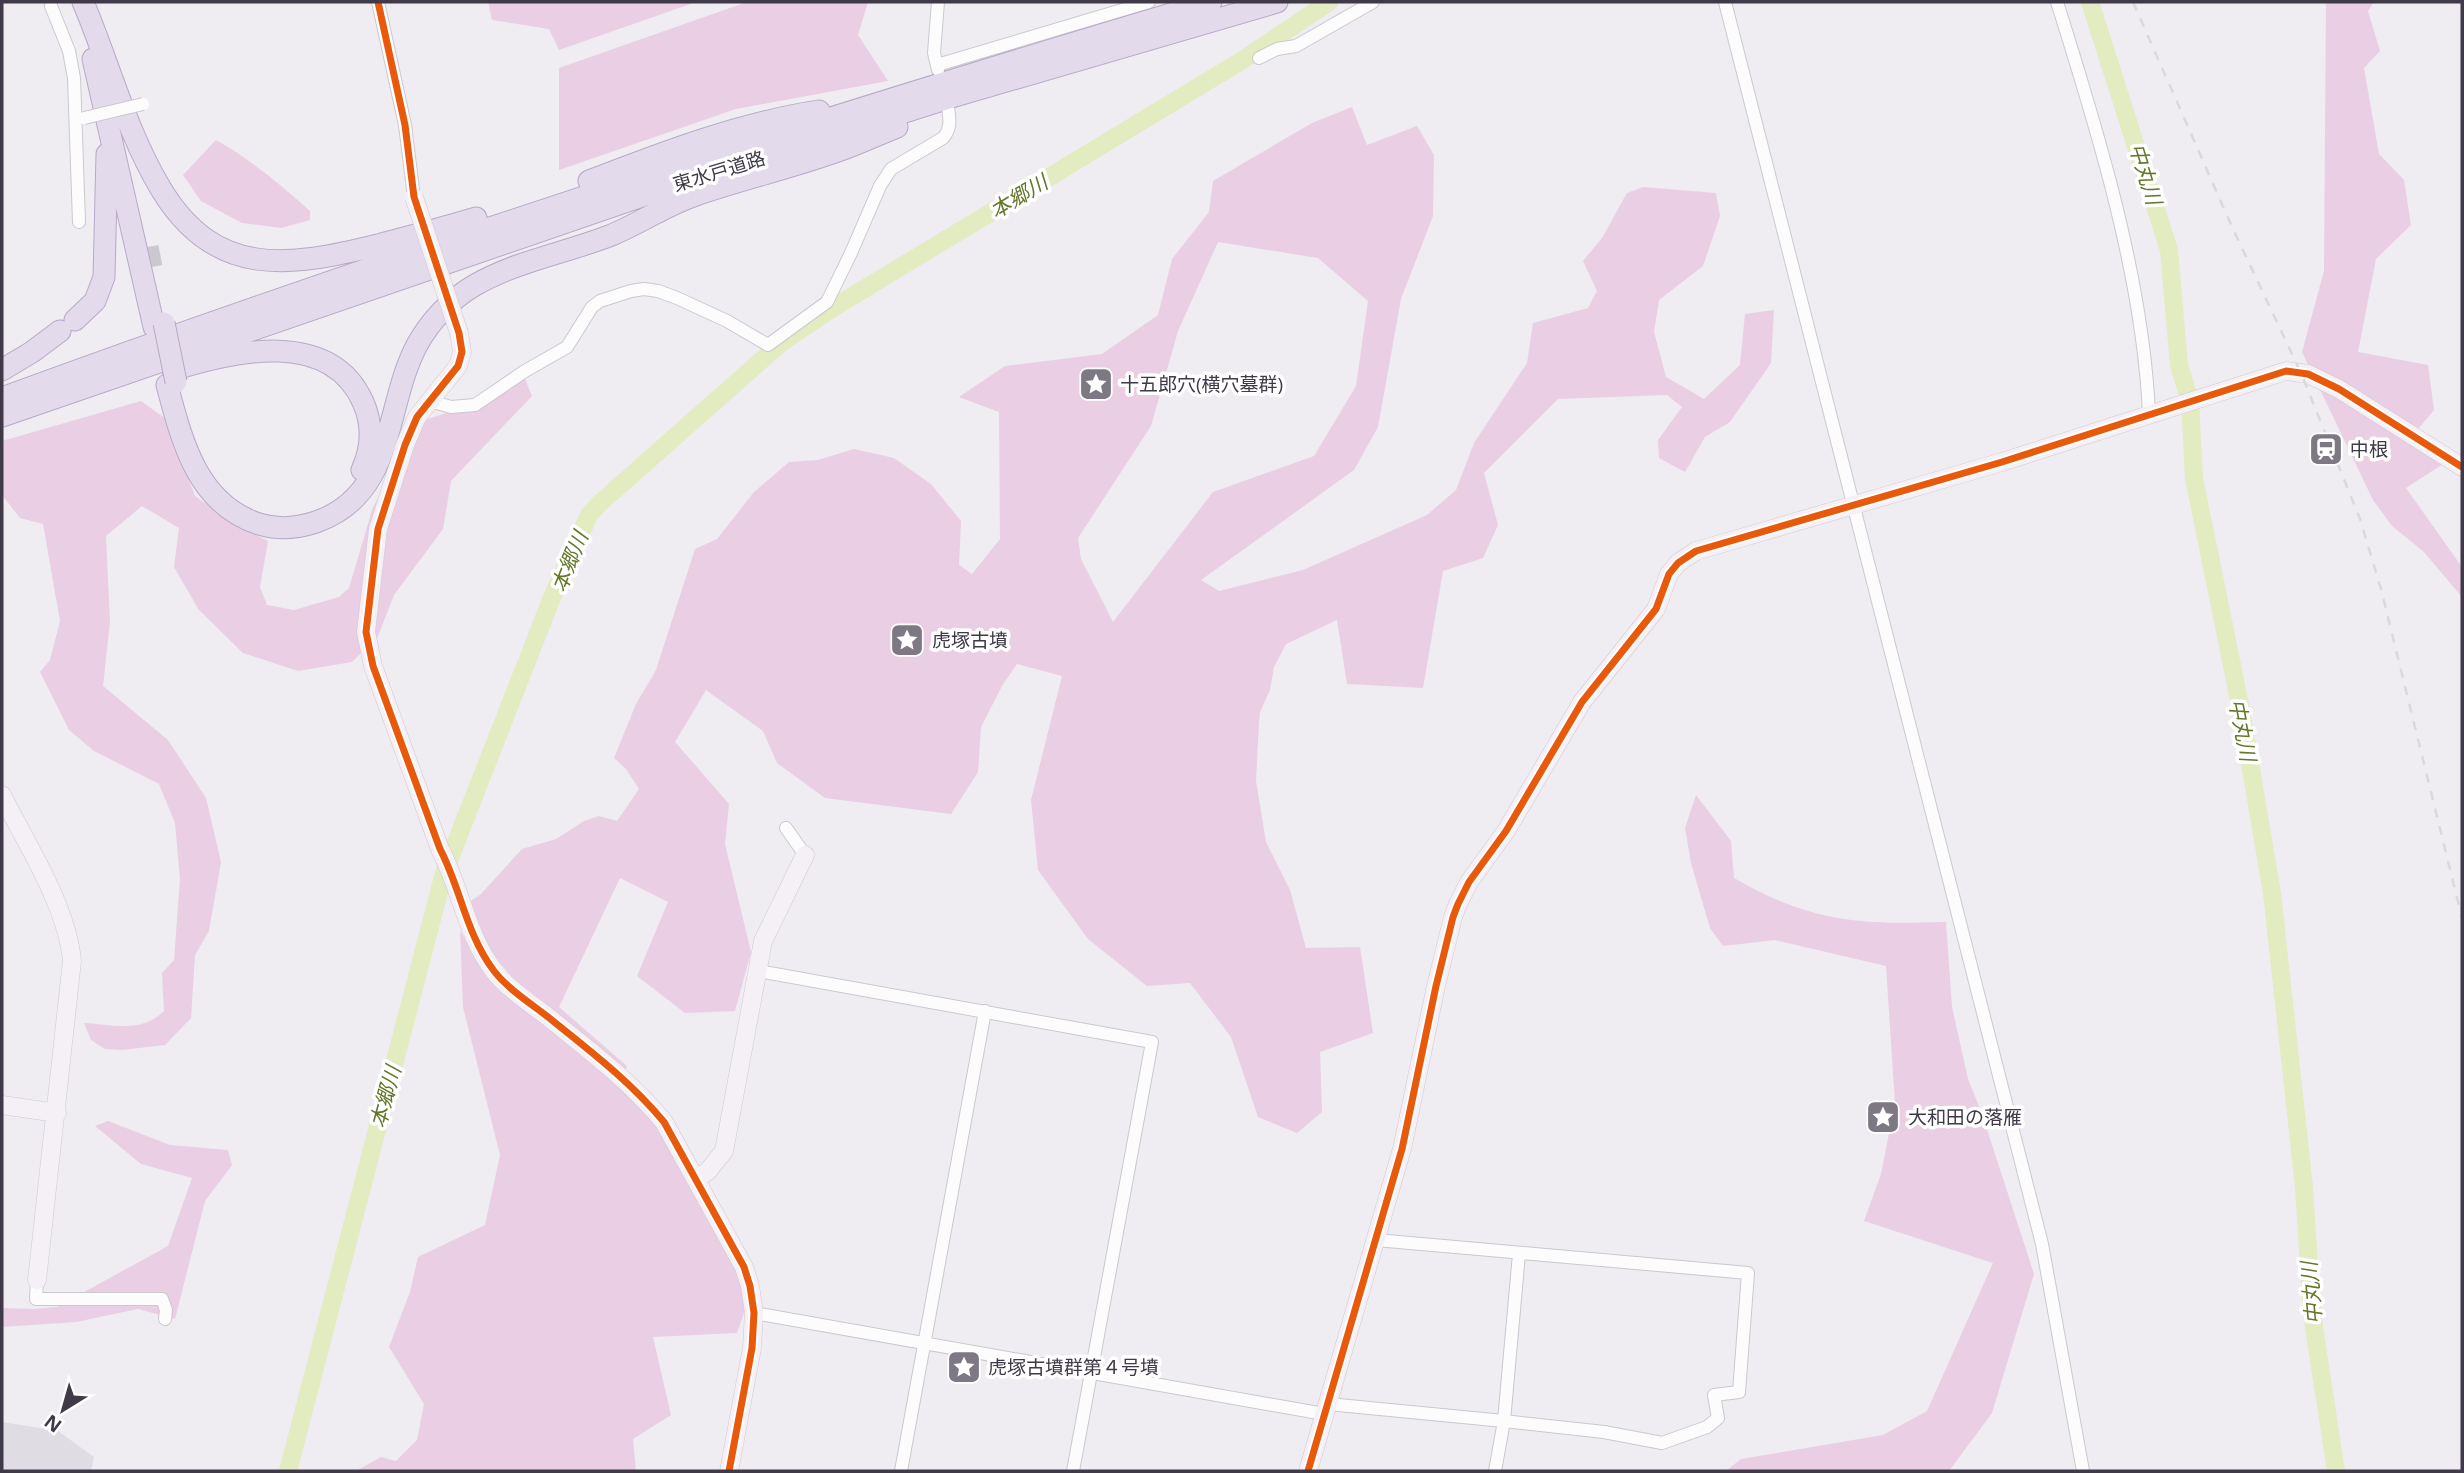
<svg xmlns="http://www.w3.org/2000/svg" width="2464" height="1473" viewBox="0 0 2464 1473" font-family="'Open Sans','Noto Sans JP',sans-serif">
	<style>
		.industrial { fill: #dfdce4 }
		.green { fill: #eacee4; fill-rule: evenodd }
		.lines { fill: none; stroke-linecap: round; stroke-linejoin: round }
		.river { stroke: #e2ecc0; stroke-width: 18 }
		.highway-tunnel { stroke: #ccc8d0; stroke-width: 21; stroke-dasharray: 21 10; stroke-linecap: butt }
		.street-casing { stroke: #cbc8ce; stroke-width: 14 }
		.secondary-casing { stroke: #cfc8d5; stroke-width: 19 }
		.highway-casing { stroke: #b7a9c8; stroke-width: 23 }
		.street { stroke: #fdfcfd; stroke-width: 12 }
		.secondary { stroke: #f4f0f6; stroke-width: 18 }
		.highway { stroke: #e3dbeb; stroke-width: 21 }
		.rail { stroke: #dad9da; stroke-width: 2.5; stroke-dasharray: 9 9; stroke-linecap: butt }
		.street-bridge-casing { stroke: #cbc8ce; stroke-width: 14; stroke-linecap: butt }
		.secondary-bridge-casing { stroke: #cfc8d5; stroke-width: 19; stroke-linecap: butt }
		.highway-bridge-casing { stroke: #b7a9c8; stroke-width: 23; stroke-linecap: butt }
		.street-bridge { stroke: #fdfcfd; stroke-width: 12 }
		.secondary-bridge { stroke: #f4f0f6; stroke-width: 18 }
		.highway-bridge { stroke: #e3dbeb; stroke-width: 21 }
		.cycleway-casing { stroke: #fff; stroke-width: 11 }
		.cycleway { stroke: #e8590c; stroke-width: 7 }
		.labels { text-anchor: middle; stroke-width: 7; stroke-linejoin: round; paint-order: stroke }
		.street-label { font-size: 19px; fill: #3f3948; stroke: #fff }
		.poi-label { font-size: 19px; fill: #3f3948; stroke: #fff; text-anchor: start }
		.water-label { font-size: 21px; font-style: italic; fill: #64772a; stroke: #fff }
	</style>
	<rect width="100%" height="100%" fill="#efecf2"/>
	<path class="industrial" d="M2 1422 58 1431 94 1457 91 1471H2Z"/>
	<path class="green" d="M488 2H696L559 50 549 29 492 20Z
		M747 2H868L858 35 888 81 736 109 559 170V68Z
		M2326 2H2374L2368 11 2380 51 2364 68 2379 154 2404 180 2411 225 2376 259 2358 352 2428 365 2434 410 2409 440 2446 462 2406 488 2462 567V597L2424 552 2392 526 2373 500 2302 352 2324 271Z
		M1352 107 1367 145 1417 126 1434 155 1433 216 1401 299 1378 427 1354 470 1201 580 1219 591 1303 570 1427 515 1456 490 1474 443 1527 363 1533 323 1588 308 1597 291 1583 261 1602 238 1627 193 1643 187 1716 193 1720 216 1703 266 1659 300 1654 332 1666 377 1704 399 1740 365 1745 314 1774 310 1771 363 1730 422 1705 437 1685 472 1659 458 1658 440 1682 407 1667 395 1558 399 1484 473 1498 525 1483 558 1443 571 1423 688 1347 684 1337 620 1286 644 1274 667 1270 690 1260 712 1259 723 1256 781 1266 842 1290 890 1306 948 1360 947 1373 1033 1320 1052 1322 1112 1297 1133 1258 1117 1231 1037 1190 983 1147 986 1088 939 1038 870 1031 800 1062 676 1017 664 1002 686 981 727 978 772 951 814 825 798 777 763 763 731 706 690 675 742 729 804 725 844 751 952 735 1011 685 1013 637 976 668 902 620 878 559 1007 627 1066 624 1074C581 1038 533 1004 498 960 484 943 477 922 469 902L481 894 522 849 556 839 584 821 599 816 617 821 639 789 626 769 614 758 636 704 656 670 695 549 717 539 754 492 789 462 818 460 854 449 894 458 931 484 961 521 959 565 972 574 1000 539 999 412 959 397 1005 366 1102 354 1158 315 1172 259 1209 212 1213 181 1312 123ZM1218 242 1318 258 1368 301 1356 386 1314 456 1213 492 1113 622 1081 559 1078 538 1151 426 1178 331Z
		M216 140C251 160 280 184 310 211V220L281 228 242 223 201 201 183 175Z
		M525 379 532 396 451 481 443 529 394 595 378 636 352 662 298 671 243 653 199 610 174 567 179 528 142 506 106 536 110 622 103 686 168 740 206 798 221 862 209 931 195 955 191 1018 165 1045 122 1050 105 1049 91 1040 84 1023C113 1025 142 1033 164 1011L162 973 174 960 180 879 175 823 159 784 94 751 69 730 40 672 50 660 60 621 43 524 20 518 2 495V441L141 401 166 419 195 496 228 520 268 541 260 587 267 605 294 610 339 597 349 588 373 507 422 421 446 413 483 406Z
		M1696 795 1731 841 1734 878C1810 922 1860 925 1946 922L1952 1007 1968 1079 1982 1114 2034 1274 1992 1413 1949 1471H1726L1741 1459 1883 1435 1927 1411 1993 1263 1864 1221 1881 1174 1895 1103 1886 966 1775 940 1723 946 1710 928 1691 863 1685 828Z
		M460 931 489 976 619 1082 657 1124 734 1261 745 1302 744 1313 737 1333 653 1337 671 1415 633 1439 636 1471H356L381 1457 396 1461 417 1440 424 1404 389 1347 410 1292 418 1257 485 1225 500 1155 463 1007Z
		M108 1121 170 1145 228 1150 232 1165 205 1201 175 1319 138 1309 76 1322 2 1327V1308L34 1309 57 1307 168 1246 192 1178 141 1164 95 1126Z"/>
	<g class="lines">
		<path class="river" d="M2090 2 2169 250 2179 365 2190 401 2194 478 2241 710 2272 893 2304 1187 2312 1314 2336 1471
			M288 1471 444 873 551 600 589 515 599 504 782 342 836 306 1241 61 1329 2"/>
		<path class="highway-tunnel" d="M148 247 152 267"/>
		<g class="street-casing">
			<path id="street" d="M378 2 405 125 414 197
				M938 2 934 53 938 70
				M1725 2 2042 1244 2083 1471
				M2057 2C2098 132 2143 278 2149 414
				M51 6 69 51 74 78 79 222
				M1259 58 1277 49 1296 46 1373 2
				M937 65 1149 2
				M430 401 451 407 475 405 525 371 567 347 592 307 600 301 631 291 644 289 658 291 677 298 727 321 768 345 827 302 851 253 880 186 891 169 943 138C951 129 950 120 948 108
				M786 828 805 855
				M758 971 1152 1042 1073 1471
				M37 1280 36 1299H162L166 1310 165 1319
				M754 1313 1324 1414
				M1328 1404 1504 1421 1604 1432 1662 1443 1707 1427 1718 1418 1714 1395 1739 1392 1748 1273 1376 1240
				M901 1471 985 1011
				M1495 1471 1504 1421 1519 1254"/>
		</g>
		<g class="secondary-casing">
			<path id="secondary" d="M459 333 462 352 458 366 417 417 405 445 378 529 366 632 373 666 440 849C461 889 466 934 494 971 508 989 530 1003 548 1017 589 1050 630 1081 664 1122L744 1267 750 1286 754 1313 752 1348 729 1471
				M2 795C27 845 67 906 72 961L37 1280
				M2 1105 57 1113
				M697 1179 708 1171 724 1151 763 941 805 855
				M1308 1471 1402 1149 1436 986 1453 917 1458 904 1469 882 1506 831 1582 702 1656 609 1669 574 1678 563 1696 551 2002 462 2286 371 2308 374 2339 389 2462 467"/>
		</g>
		<g class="highway-casing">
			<path id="highway" d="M83 2C109 63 126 131 161 189 215 279 289 267 378 245 411 236 443 228 476 218
				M93 59 154 327
				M589 181C664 152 740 123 819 111
				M75 320 95 301 104 277 107 154
				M2 370 32 352 60 331
				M173 370C233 351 330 328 363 402 373 424 372 448 362 470
				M167 385C182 441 197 504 259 524 278 530 298 528 316 522 396 494 384 407 417 345 430 321 451 299 475 285 517 261 565 253 609 236 639 224 666 205 696 195 742 179 791 168 838 151 858 144 877 135 897 127
				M2 398C400 252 804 123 1211 2
				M2 416 671 186 955 96 1277 2"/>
		</g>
		<use href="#street" class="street"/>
		<use href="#secondary" class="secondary"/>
		<use href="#highway" class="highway"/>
		<path class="rail" d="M2133 2 2233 229 2301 373 2360 519 2381 589 2462 918"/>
		<g class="street-bridge-casing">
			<path id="street-bridge" d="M84 118 143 104"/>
		</g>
		<g class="secondary-bridge-casing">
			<path id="secondary-bridge" d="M414 197 459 333"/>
		</g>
		<g class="highway-bridge-casing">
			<path id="highway-bridge" d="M164 323 176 382"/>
		</g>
		<use href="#street-bridge" class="street-bridge"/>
		<use href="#secondary-bridge" class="secondary-bridge"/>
		<use href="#highway-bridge" class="highway-bridge"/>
		<g class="cycleway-casing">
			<path id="cycleway" d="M378 2 405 125 414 197 459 333 462 352 458 366 417 417 405 445 378 529 366 632 373 666 440 849C461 889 466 934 494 971 508 989 530 1003 548 1017 589 1050 630 1081 664 1122L744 1267 750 1286 754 1313 752 1348 729 1471
				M1308 1471 1402 1149 1436 986 1453 917 1458 904 1469 882 1506 831 1582 702 1656 609 1669 574 1678 563 1696 551 2002 462 2286 371 2308 374 2339 389 2462 467"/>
		</g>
		<use href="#cycleway" class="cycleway"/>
	</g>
	<defs>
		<g id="sight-square" transform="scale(1.75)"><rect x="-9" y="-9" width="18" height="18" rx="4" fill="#7d7884" stroke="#fff"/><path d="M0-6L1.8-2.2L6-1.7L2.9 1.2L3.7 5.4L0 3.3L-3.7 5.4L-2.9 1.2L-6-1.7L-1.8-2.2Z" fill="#fff"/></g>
		<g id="station-square" transform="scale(1.75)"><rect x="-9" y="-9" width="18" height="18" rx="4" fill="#7d7884" stroke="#fff"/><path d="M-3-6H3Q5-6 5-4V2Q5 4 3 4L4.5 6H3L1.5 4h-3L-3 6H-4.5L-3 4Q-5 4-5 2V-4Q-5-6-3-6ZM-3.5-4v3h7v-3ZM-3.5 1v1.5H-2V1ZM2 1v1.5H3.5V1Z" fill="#fff"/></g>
	</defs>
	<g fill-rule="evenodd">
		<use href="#sight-square" x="1096" y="384"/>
		<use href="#station-square" x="2326" y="449"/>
		<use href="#sight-square" x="907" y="640"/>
		<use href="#sight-square" x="1883" y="1117"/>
		<use href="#sight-square" x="964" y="1367"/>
	</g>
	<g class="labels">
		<g class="street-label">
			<text transform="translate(719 171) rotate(-17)" y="7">東水戸道路</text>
		</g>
		<g class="poi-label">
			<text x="1120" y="391">十五郎穴(横穴墓群)</text>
			<text x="2350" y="456">中根</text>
			<text x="932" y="647">虎塚古墳</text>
			<text x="1908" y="1124">大和田の落雁</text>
			<text x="988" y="1374">虎塚古墳群第４号墳</text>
		</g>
		<g class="water-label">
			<text transform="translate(2145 174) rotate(73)" y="7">中丸川</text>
			<text transform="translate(1019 197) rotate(-31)" y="7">本郷川</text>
			<text transform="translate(570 562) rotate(-68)" y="7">本郷川</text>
			<text transform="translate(2242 730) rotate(79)" y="7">中丸川</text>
			<text transform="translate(386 1097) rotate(-75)" y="7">本郷川</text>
			<text transform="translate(2312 1293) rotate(-95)" y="7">中丸川</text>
		</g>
	</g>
	<rect width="2464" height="1473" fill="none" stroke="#3f3948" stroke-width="7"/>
	<g transform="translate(63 1410) rotate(217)" stroke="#ffffff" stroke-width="5" paint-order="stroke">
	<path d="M0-5L12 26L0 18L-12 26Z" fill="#3f3948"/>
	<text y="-10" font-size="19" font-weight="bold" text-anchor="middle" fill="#3f3948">N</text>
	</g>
</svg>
